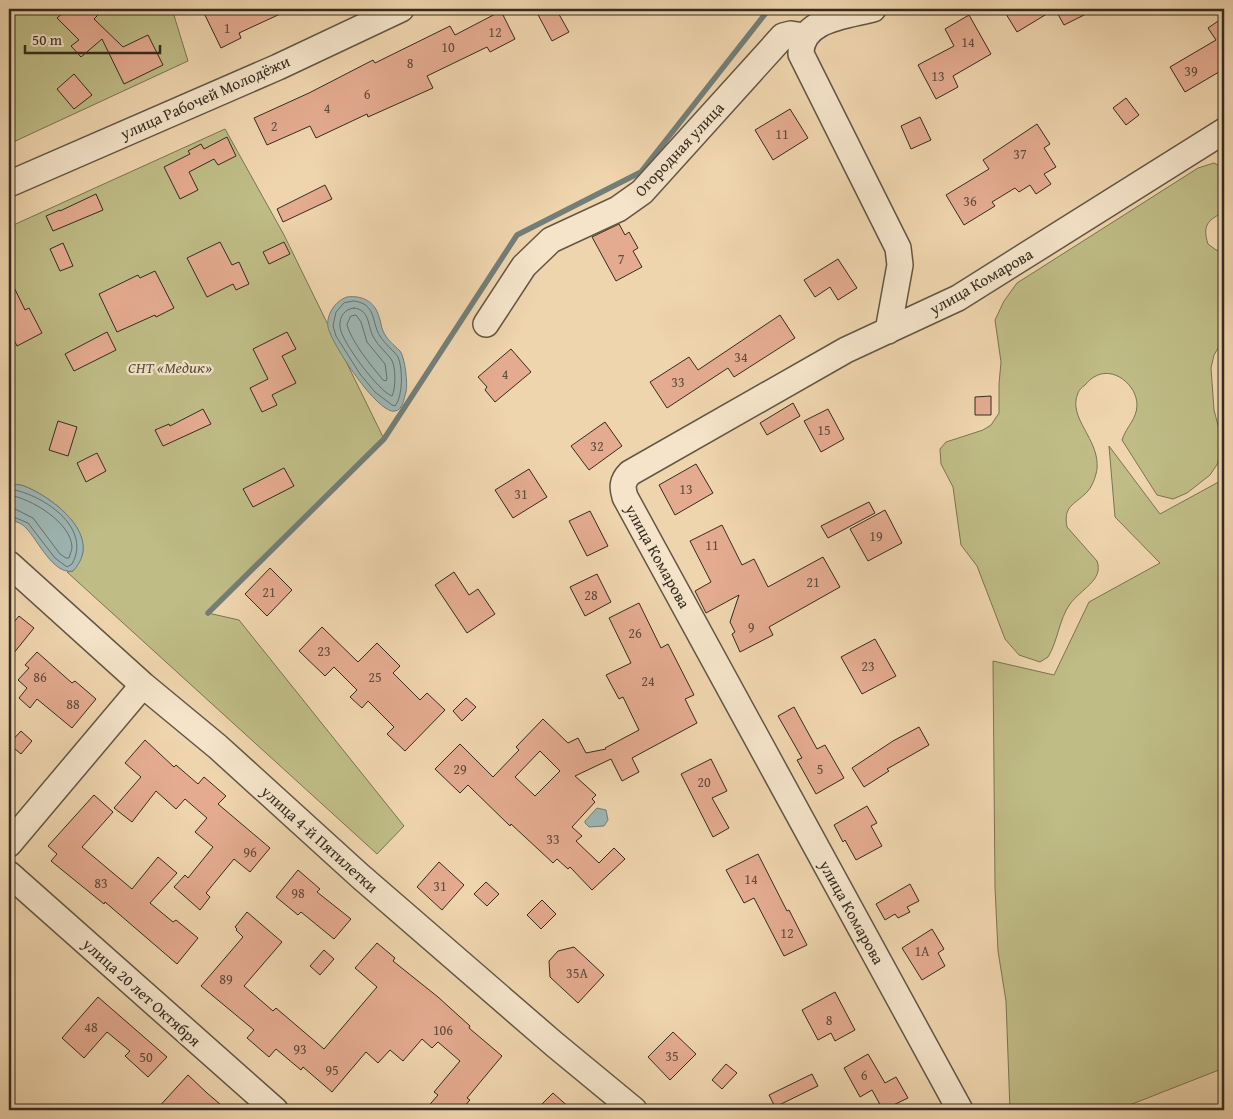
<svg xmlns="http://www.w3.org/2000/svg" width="1233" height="1119" viewBox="0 0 1233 1119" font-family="'Gentium Book Plus',serif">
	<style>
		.green { fill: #bfbc86; stroke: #7a7453 }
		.water { fill: #9db6b4; stroke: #737e79 }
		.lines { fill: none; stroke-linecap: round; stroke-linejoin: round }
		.shore { stroke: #68706a; stroke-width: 1 }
		.stream { stroke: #737e79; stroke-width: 5.5 }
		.building { fill: #e4ab90; stroke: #342b20; fill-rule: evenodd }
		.minor-casing { stroke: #635644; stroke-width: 28 }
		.minor { stroke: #f5e4ca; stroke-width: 25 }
		.labels { text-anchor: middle; stroke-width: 4.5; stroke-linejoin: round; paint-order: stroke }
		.number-label { font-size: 14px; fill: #604b3c }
		.street-label { font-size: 16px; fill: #342b20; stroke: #f5e4ca }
		.park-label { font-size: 16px; font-style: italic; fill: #574f3a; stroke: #f5e4ca }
	</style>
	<rect width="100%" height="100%" fill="#efd5ae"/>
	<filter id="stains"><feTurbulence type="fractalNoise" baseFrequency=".004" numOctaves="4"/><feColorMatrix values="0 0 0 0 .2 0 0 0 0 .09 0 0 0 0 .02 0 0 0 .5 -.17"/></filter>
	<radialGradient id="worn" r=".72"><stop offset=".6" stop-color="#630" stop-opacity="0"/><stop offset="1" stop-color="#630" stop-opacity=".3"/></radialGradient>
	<path class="green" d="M9 9H172L188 61 9 144Z
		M225 129 284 235 384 439 208 613 239 620 404 826 377 854 67 572 73 571C78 564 84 556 83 547 82 520 47 495 24 486 20 484 14 485 9 484V227Z
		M1214 163 1220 166 1224 172V212C1208 220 1202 225 1208 244L1216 250 1224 251V338L1214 355 1211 368 1214 410 1220 433V447L1218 463 1210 475 1187 493 1173 499 1157 495 1122 440C1126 427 1137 419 1137 405 1137 385 1113 365 1094 377 1090 379 1088 382 1085 385 1082 387 1079 390 1078 393 1067 418 1100 439 1097 469 1096 476 1092 488 1086 493 1074 505 1063 506 1067 527L1097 561C1104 580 1081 589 1070 604 1059 619 1058 641 1048 657L1040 662 1019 655 1005 639 977 566 961 545 953 487 941 464 940 449 946 442 983 430 991 425 999 413V384L1001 362 995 320 1004 301 1017 283 1198 168Z
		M1109 446 1160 514 1224 479V1068L1117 1110H1010L1006 1001 998 951 995 888 993 661 1054 675 1089 602 1160 563 1115 517Z"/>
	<path class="water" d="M347 297C361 295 375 301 379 317 381 321 381 327 383 331 387 340 394 345 400 351 405 357 408 385 406 392 404 398 403 410 395 411 378 415 331 343 328 327 326 315 335 301 347 297Z
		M9 484C14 485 20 484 24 486 54 498 105 537 73 571 53 575 38 540 26 528 22 523 14 521 9 519Z
		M597 808 606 810 608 820 604 826 589 827 585 823V821Z"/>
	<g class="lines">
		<path class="shore" d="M354 301C377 304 371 322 380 336 383 342 396 353 398 357 403 368 403 397 395 406L392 405 375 392 360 374 336 336 333 326 336 312 344 303Z
			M354 308C371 310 367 327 374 338 378 346 386 352 391 359 396 365 396 389 392 396 379 392 341 341 340 327 339 316 345 309 354 308Z
			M351 316 356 315 361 322 367 342 385 364 387 378 386 381 383 380C371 365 352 343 347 325Z
			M9 489C41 493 93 527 72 564L67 567 55 558 28 523 9 515
			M9 495C30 498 71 522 72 547 72 550 70 554 69 558H66L60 554 33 518 15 509 9 508"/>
		<path class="stream" d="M208 613 384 439 517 235 641 172 769 9"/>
	</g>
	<path class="building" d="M67 9H104L94 19 123 47 148 35 163 65 124 84 102 39 81 57 71 46 79 40 57 18Z
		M202 9H291L239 33 241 38 221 48Z
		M535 9H556L569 32 552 41Z
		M1003 9H1096L1064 25 1055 9 1017 32Z
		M501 11 515 39 490 52 487 47 427 76 433 88 368 117 367 114 316 138 310 126 267 145 254 118 309 93 373 60 375 63 450 26 455 35Z
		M969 15 991 54 953 76 958 87 936 99 918 65 954 46 945 29Z
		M1224 17V69L1185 92 1170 67 1216 40 1208 28Z
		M74 74 92 95 74 109 57 89Z
		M1126 98 1139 115 1126 125 1113 108Z
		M790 109 808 138 773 160 755 130Z
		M920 117 931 140 911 149 901 126Z
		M1037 124 1050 144 1044 148 1056 167 1044 174 1051 184 1036 194 1030 185 1019 192 1015 188 992 202 995 206 964 225 946 195 989 169 983 160Z
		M227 137 236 156 218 165 214 159 189 172 198 190 180 199 164 167 190 154 188 151 201 144 204 149Z
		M325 185 332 199 283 222 277 209Z
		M96 194 103 210 53 231 46 216 60 210V211Z
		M619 224 625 235 629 232 638 248 633 251 642 267 616 281 592 237Z
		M220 242 232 265 239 262 249 284 236 290 233 284 207 297 187 258Z
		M284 242 290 254 269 264 263 252Z
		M63 243 73 266 60 271 50 249Z
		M838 259 857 288 838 300 830 287 815 297 804 280Z
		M155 271 174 308 156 317 155 315 117 332 99 294 138 275 140 278Z
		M9 277 25 310 29 308 42 333 17 346 9 330Z
		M780 315 795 338 734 377 728 368 667 408 650 382 689 357 698 370Z
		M107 332 116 350 74 371 65 354Z
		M287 332 296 349 282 356 296 383 272 395 277 405 262 412 250 388 268 379 253 349Z
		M511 349 531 372 495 402 485 390 487 387 478 377Z
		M991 396V415H975V397Z
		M793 403 800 416 767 435 760 423Z
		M203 409 211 424 163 446 155 430 169 424 170 426Z
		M828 409 844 439 821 452 804 421Z
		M58 421 77 427 68 456 49 450Z
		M605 422 622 446 589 470 571 446Z
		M97 453 106 471 86 482 77 463Z
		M696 464 713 493 675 515 659 485Z
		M284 468 294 486 253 507 243 489Z
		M529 469 547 497 513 518 495 490Z
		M869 502 875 513 828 538 821 526Z
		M885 510 902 543 868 561 850 529Z
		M590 511 608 546 587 556 569 521Z
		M722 525 742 565 754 559 768 587 823 557 840 587 769 627 773 635 740 652 732 634 735 632 730 622 739 595 706 613 695 591 711 582 690 541Z
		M270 568 292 590 267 616 245 594Z
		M454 572 469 595 478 589 495 614 467 633 435 585Z
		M597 574 611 602 585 616 570 587Z
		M639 603 661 648 668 644 694 695 685 699 697 723 632 758 639 772 622 781 611 759 575 776 596 795 592 799 595 802 572 827 582 836 576 841 599 863 614 848 625 859 592 890 570 867 568 869 557 859 553 863 511 824 510 826 468 785 460 793 435 769 460 744 493 777 519 750 516 747 543 719 568 743 578 738 586 753 606 749 605 748 639 730 623 697 619 699 606 675 631 663 609 618ZM540 751 560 771 535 796 515 777Z
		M19 616 34 628 9 659V628Z
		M322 627 358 662 377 643 400 666 393 673 420 700 427 693 445 710 405 751 387 734 394 727 368 701 362 708 350 697 357 690 334 667 325 676 299 651Z
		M875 639 896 676 862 694 841 657Z
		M37 652 72 683 75 681 96 699 72 728 37 699 30 708 19 698 27 688 18 680 29 668 25 665Z
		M466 698 476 707 462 721 453 711Z
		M794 707 817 749 825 745 844 778 816 794 797 760 802 758 778 716Z
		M919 727 929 745 887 769 889 771 864 787 852 768 893 741Z
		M21 731 32 741 21 754 9 744Z
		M145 740 174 767 176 765 198 784 204 777 226 796 218 804 270 848 250 872 234 859 206 893 210 897 200 910 174 887 185 875 188 878 213 847 195 832 207 818 185 799 176 809 156 791 132 822 114 808 141 777 125 763Z
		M711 759 727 791 712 798 729 828 713 837 681 774Z
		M94 795 113 812 82 847 132 889 158 857 177 873 150 903 173 922 176 920 198 938 177 964 105 902 104 904 51 861 57 854 48 846Z
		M867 806 877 823 871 826 882 846 856 860 845 840 843 842 834 825Z
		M758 854 787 911 789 910 807 945 784 956 754 898 744 903 726 870Z
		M439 862 464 885 442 910 417 887Z
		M298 870 320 889 317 892 351 919 334 939 301 912 298 915 276 897Z
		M486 882 499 894 487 906 474 894Z
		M910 884 919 901 907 907 910 912 898 918 895 914 885 920 876 904Z
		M542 900 556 914 541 929 527 915Z
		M247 912 282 942 244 986 273 1011 276 1008 324 1049 377 987 355 968 377 943 395 958 393 961 438 997 470 1026 469 1028 502 1056 467 1098 470 1100 461 1110H425L438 1095 434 1092 460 1061 438 1042 432 1048 422 1039 403 1061 390 1050 378 1063 366 1052 332 1092 303 1067 301 1070 276 1049 269 1057 247 1038 254 1030 201 986 243 937 236 930 237 929 235 927Z
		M932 929 944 949 938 953 945 966 922 980 902 948Z
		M574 947 604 975 578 1003 550 977 549 961 558 951Z
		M324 950 334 959 320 975 310 966Z
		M835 992 855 1030 835 1041 831 1033 818 1040 802 1010Z
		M98 997 167 1057 148 1077 125 1056 130 1051 107 1032 84 1058 62 1038Z
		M673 1032 696 1054 670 1080 648 1057Z
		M868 1054 885 1083 896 1077 908 1098 883 1110 872 1090 860 1097 844 1068Z
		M726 1064 737 1073 722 1089 712 1080Z
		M812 1074 818 1086 775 1107 769 1095Z
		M188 1075 207 1093 227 1110H156Z
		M553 1093 572 1110H536Z"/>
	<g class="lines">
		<g class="minor-casing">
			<path id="minor" d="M873 9C847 16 800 19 801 54L898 248 900 265 888 331
				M9 184 278 67 401 9
				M486 324 524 266 551 240 618 209 642 192 783 36 791 34 804 36
				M9 564 143 685 218 747 360 876 554 1044 634 1110
				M9 844 143 685
				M9 874 275 1110
				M960 1110 625 497C622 487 622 481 630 473L846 350 958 298 1224 131"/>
		</g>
		<use href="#minor" class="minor"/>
	</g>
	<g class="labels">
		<g class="number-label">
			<text x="227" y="33">1</text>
			<text x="495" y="37">12</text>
			<text x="968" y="47">14</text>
			<text x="448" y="52">10</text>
			<text x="410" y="68">8</text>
			<text x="1191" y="76">39</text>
			<text x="938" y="81">13</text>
			<text x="367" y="99">6</text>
			<text x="327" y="113">4</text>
			<text x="274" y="131">2</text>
			<text x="782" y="139">11</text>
			<text x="1020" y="159">37</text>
			<text x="970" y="206">36</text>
			<text x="621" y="264">7</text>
			<text x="741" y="362">34</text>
			<text x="505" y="379">4</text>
			<text x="678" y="387">33</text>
			<text x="824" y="435">15</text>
			<text x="597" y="451">32</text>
			<text x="686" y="494">13</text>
			<text x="521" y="499">31</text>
			<text x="876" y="541">19</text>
			<text x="712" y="550">11</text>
			<text x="813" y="587">21</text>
			<text x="269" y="597">21</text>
			<text x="591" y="600">28</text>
			<text x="751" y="632">9</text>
			<text x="635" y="638">26</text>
			<text x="324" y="656">23</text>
			<text x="868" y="671">23</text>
			<text x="40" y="682">86</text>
			<text x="375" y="682">25</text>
			<text x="648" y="686">24</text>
			<text x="73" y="709">88</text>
			<text x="460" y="774">29</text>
			<text x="820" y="774">5</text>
			<text x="704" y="787">20</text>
			<text x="553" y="844">33</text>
			<text x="250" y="857">96</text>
			<text x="751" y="884">14</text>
			<text x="101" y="888">83</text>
			<text x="440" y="891">31</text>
			<text x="298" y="898">98</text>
			<text x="787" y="938">12</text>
			<text x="922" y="956">1А</text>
			<text x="577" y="978">35А</text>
			<text x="226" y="984">89</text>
			<text x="829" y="1025">8</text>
			<text x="91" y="1032">48</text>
			<text x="443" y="1035">106</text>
			<text x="300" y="1054">93</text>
			<text x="672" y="1061">35</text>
			<text x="146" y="1062">50</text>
			<text x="332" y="1075">95</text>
			<text x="864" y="1080">6</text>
		</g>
		<g class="street-label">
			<text transform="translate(205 97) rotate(-24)" y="6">улица Рабочей Молодёжи</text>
			<text transform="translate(679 149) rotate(-47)" y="6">Огородная улица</text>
			<text transform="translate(981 281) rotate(-30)" y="6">улица Комарова</text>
			<text transform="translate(658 556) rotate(61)" y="6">улица Комарова</text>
			<text transform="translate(320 839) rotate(42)" y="6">улица 4-й Пятилетки</text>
			<text transform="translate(852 912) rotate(61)" y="6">улица Комарова</text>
			<text transform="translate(142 992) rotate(42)" y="6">улица 20 лет Октября</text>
		</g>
		<g class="park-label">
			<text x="170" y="373">СНТ «Медик»</text>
		</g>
	</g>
	<rect width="1233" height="1119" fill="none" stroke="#efd5ae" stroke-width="30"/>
	<rect x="10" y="10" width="1213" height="1099" fill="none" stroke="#342b20" stroke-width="2.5"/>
	<rect x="15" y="15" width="1203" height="1089" fill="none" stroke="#342b20"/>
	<path d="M25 45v8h135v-8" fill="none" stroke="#342b20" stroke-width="2.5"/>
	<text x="32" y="45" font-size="15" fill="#342b20" stroke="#f5e4ca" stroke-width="4" paint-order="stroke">50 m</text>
	<rect width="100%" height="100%" filter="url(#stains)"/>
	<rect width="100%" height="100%" fill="url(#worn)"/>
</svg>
